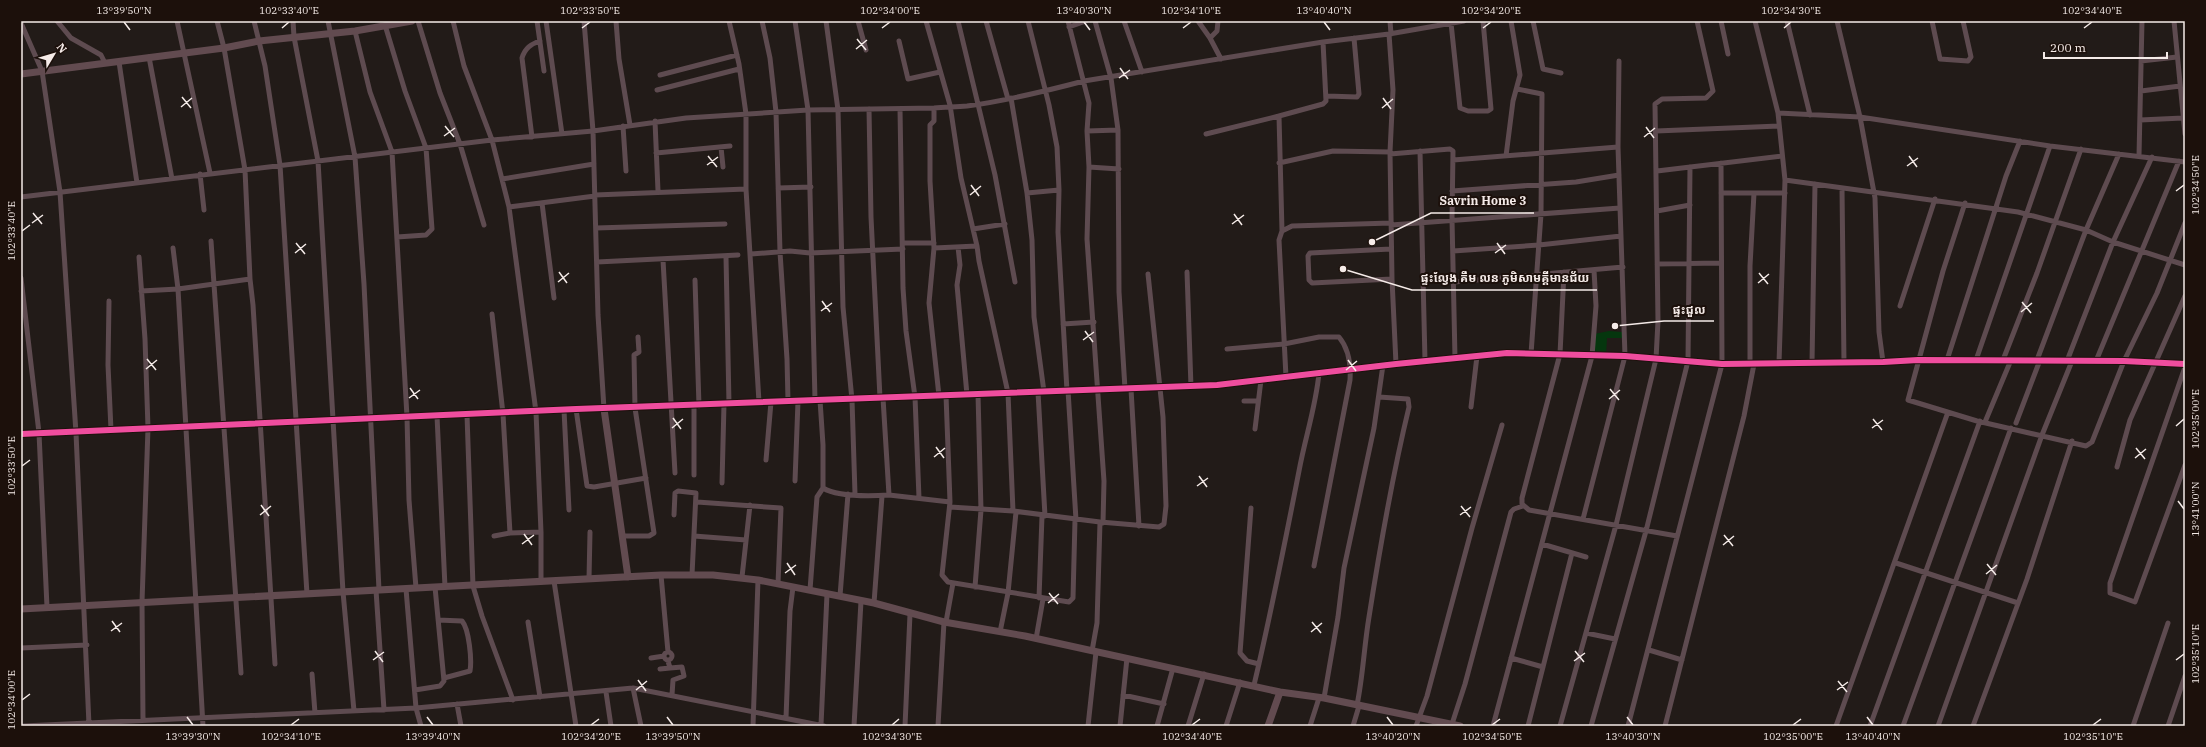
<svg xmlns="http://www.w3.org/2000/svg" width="2206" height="747" viewBox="0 0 2206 747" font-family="'IBM Plex Serif','Noto Sans Khmer',serif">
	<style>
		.green { fill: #05360e }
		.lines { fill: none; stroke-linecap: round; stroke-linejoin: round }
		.street { stroke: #5e4b50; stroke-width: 5 }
		.secondary { stroke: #624b50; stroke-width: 7 }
		.cycleway-casing { stroke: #1c100b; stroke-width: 8 }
		.cycleway { stroke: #ef4d9e; stroke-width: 6 }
		.ticks { fill: none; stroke: #f5ebe8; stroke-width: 1.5 }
		.leader { fill: none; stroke: #f5ebe8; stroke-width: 1.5 }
		.callout-dot { fill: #f5ebe8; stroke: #1c100b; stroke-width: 1.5 }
		.callout-label { font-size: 12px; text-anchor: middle; font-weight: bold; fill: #f5ebe8; stroke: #1c100b; stroke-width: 4; stroke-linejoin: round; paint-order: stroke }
		.neatline { fill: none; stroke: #f5ebe8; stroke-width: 1.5 }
		.ticks-label { font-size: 10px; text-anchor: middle; fill: #f5ebe8 }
	</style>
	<rect width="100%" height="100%" fill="#221b18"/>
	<path class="green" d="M1609 331 1622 332V338H1607L1606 355 1592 356 1594 334Z"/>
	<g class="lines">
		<path class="street" d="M57 21 71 38 101 55 105 63
			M177 21 210 173
			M217 21 224 48 245 170 250 279 253 305 275 664
			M254 21 265 66 280 165 307 594
			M293 21 294 37 318 161 343 592 354 711
			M328 21 355 157 364 284 379 590
			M418 21 440 93 460 144 484 225
			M453 21 464 66 492 140 509 207 536 412 541 532V582
			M537 21 544 71
			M546 21 562 134
			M584 21 593 131 598 315 604 409
			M616 21 619 59 630 125
			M729 21 739 64 746 114V189L759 402
			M762 21 770 58 776 112 780 252 787 359 788 401
			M795 21 808 110 815 400
			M826 21 838 110 843 307 852 400 855 494
			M858 21 866 50
			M926 21 950 105 961 178 977 246 979 261 1008 393 1013 511
			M958 21 995 175 1015 282
			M986 21 1008 99
			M1028 21 1049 105 1057 147 1059 190 1058 232 1067 391
			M1068 21 1089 103 1087 131
			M1095 21 1111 78 1118 130 1119 292 1125 389
			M1124 21 1142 72
			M1198 21 1210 38 1221 59
			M1390 21 1391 34
			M1533 21 1543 69 1561 73
			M1721 21 1728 54
			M1755 21 1778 113 1785 180 1779 363
			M1787 21 1810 115
			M1837 21 1860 117 1875 198 1879 332 1883 362
			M1932 21 1940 59 1968 61 1971 57 1963 21
			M2174 21 2185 134
			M21 23 42 71 60 192 76 433 89 725
			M1451 23 1460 108 1468 111H1488L1491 109 1483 21
			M385 25 405 91 426 148 432 229 426 235 397 237
			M1069 27 1086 21
			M355 31 370 92 392 152 407 417 409 500 416 588
			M1389 34 1393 90 1390 152 1392 279 1396 364
			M1210 38 1217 31 1218 21
			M899 41 908 79 940 72
			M149 57 172 179
			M2141 61 2177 57
			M119 62 137 183
			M660 75 737 55
			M1517 89 1542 94 1541 214 1531 354
			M657 90 739 69
			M2141 91 2180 86
			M1327 96 1357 97 1359 94 1354 38
			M1011 98 1027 193 1032 240 1034 317 1044 392
			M934 108V121L930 125V181L934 248 929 303 939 396
			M869 109 871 217 880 398
			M900 109 903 288 906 331 915 397 919 498
			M1778 113 1860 117 2050 146 2185 162
			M2140 120 2183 118
			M655 121 658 191
			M623 126 626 171
			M1656 131 1779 126
			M1206 134 1279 116
			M532 137 522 58C525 48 531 44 540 41
			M721 147 723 167
			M1420 151 1425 361
			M656 153 730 146
			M1390 154 1450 149 1453 151 1452 219 1455 358
			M1506 156 1513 101 1520 75 1511 21
			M2139 156 2142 21
			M1453 160 1618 147
			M1279 163 1333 151 1390 152
			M1089 167 1087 131 1118 130
			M1657 171 1782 156
			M200 174 204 210
			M502 179 594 164
			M1785 180 2018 212 2086 230 2113 242 2185 265
			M778 188 811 187
			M1842 188 1844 363
			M1452 191 1576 182 1619 175
			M1027 193 1059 190
			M1721 193H1785
			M595 195 746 189
			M21 197 492 140 593 131 686 118 808 110 934 108C945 107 956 107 967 106 1006 101 1046 91 1084 81L1323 42 1389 34 1464 21
			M542 203 554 298
			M1965 203 1943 271 1908 400 1977 421 2086 446 2092 442 2124 361 2157 293 2185 223
			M509 207 595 196
			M1657 211 1690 205
			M1391 225 1620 208
			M596 228 725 224
			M973 229 1005 224
			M1282 231 1279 116 1323 104 1326 101 1323 42
			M211 241 241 673
			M903 243H934
			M958 247 960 265 957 285 967 395
			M173 248 178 289 203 726
			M934 248 977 246
			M1391 249 1310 253 1308 256 1309 280 1312 283 1392 279
			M1453 251 1539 245 1621 236
			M751 254 790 251 810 253 903 249
			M139 257 145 339 148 428 142 602 143 720
			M726 257 729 404
			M663 260 675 473
			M597 262 738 255
			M1657 264 1720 263
			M1187 272 1191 387
			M1564 272 1560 354 1522 498V504L1529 510 1677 536
			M21 278 39 433 47 607
			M695 280 699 406
			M1454 282 1623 267
			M141 291 178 289 250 279
			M109 301 108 365 111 430
			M1900 306 1935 199
			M492 314 503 414 510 533 541 532
			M1063 324 1094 322
			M1227 349 1284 344 1319 337H1339C1349 349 1351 364 1350 380L1314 566
			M1947 360 2006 176 2020 141
			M1976 360 2050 146
			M2003 360 2037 273 2081 149
			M2037 360 2086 230 2119 154
			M2067 361 2113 242 2152 157
			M2096 361 2179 161
			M1812 363 1815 184
			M1750 364V266L1754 193
			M2185 367 2110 583V593L2135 602 2185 465
			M1286 377 1279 240 1282 231 1292 226 1391 223
			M1131 389 1139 526
			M1068 390 1076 520
			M1038 392 1045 516
			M946 395 950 502 942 575 948 582 1069 602 1073 598 1075 520
			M883 398 889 495 950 502
			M820 400 823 445V488C838 497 872 496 889 495
			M1244 401H1258
			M694 406V475
			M1471 407 1477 356
			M576 409 587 486 594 487 646 478
			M564 410 569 510
			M467 415 473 586 482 616 513 700
			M437 416 445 587
			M1985 422 2011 360
			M2016 423 2040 360
			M1255 429 1261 380
			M766 460 771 402
			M2117 467 2130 420 2185 296
			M795 481 798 401
			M722 483 724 404
			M697 502 781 508 778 584
			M950 507 1013 511 1100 522 1159 527 1164 524 1166 506 1163 417 1148 274
			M1251 508 1240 653 1247 661 1259 664
			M674 515 675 493 678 491 696 493 692 575
			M1583 519 1625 356 1618 147 1619 61
			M1103 523 1104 481 1087 239 1089 167 1119 169
			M494 536 510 533
			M622 536H649L654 533 635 408 634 355 639 352 638 337
			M694 536 746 540
			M1542 544 1586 557
			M1896 563 2018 603
			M661 575 668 652
			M742 577 750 505
			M589 579 590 532
			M554 581 576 726
			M975 587 981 510 978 394
			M406 589 416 708 421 726
			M376 590 384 710
			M810 590 817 497 823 488
			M840 596 848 494
			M1039 598 1042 516
			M874 603 882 496
			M438 620 462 621C469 629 472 660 470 671L444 678
			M528 622 540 697
			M946 622 953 583
			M1000 632 1008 593 1016 512
			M1586 633 1615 639
			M1036 639 1043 599
			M21 648 87 645
			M1649 650 1682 660
			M1092 651 1097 623 1100 522
			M664 656a4 4 0 1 1 8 0a4 4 0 1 1-8 0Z
			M651 658 664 656
			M1511 658 1543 667
			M668 661 670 668 682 667 684 676 673 680 672 695
			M660 669 670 668
			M312 674 315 713
			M1254 685C1271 614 1285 542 1299 471 1305 438 1316 406 1319 373
			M633 688 641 726
			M415 690 440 686 444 681 435 587
			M606 692 611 726
			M1123 695 1164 704
			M1324 698 1338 617 1344 568 1374 428 1383 365
			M457 704 461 726
			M1357 705C1363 676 1364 647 1369 617 1380 547 1392 477 1409 407L1408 399 1379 397
			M786 718 790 611 793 587
			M1452 724 1465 684 1511 512 1514 509 1523 506
			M821 725 827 594
			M23 726 416 708 633 688 824 726
			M753 726 758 580
			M854 726 861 601
			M905 726 910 614
			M938 726 944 622
			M1088 726 1096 652
			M1120 726 1127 658
			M1157 726 1173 668
			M1188 726 1204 674
			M1226 726 1240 682
			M1310 726 1319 698
			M1353 726 1359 706
			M1416 726 1427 696 1472 528 1502 425
			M1493 726 1592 356 1596 306 1594 270
			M1528 726 1572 553
			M1560 726 1616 525 1656 359 1658 321 1655 104 1662 99 1706 98 1713 91 1697 21
			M1591 726 1646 531 1688 361 1690 167
			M1628 726 1722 364 1721 163
			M1665 726 1744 416 1754 364
			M1836 726 1948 412
			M1870 726 1980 421
			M1903 726 2011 428
			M1938 726 2042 435 2072 361
			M1973 726 2027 579 2072 441
			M2133 726 2168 623
			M2168 726 2185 676"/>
		<path class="secondary" d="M21 74 224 48 259 41 355 31 412 21
			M604 409 628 577
			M21 434 576 409 1217 385 1396 364 1507 353 1625 356 1722 364 1883 362 1918 360 2124 361 2185 364
			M21 609 661 575H713L758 580 874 603 944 622 1025 636 1280 692 1324 698 1460 726
			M1268 726 1280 692"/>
		<g class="cycleway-casing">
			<path id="cycleway" d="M21 434 576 409 1217 385 1396 364 1507 353 1625 356 1722 364 1883 362 1918 360 2124 361 2185 364"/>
		</g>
		<use href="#cycleway" class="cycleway"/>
	</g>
	<path class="ticks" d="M124 22 130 30M1084 22 1090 30M1324 22 1330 30M282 28 289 22M582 28 590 22M882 28 890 22M1183 28 1191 22M1483 28 1491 22M1784 28 1791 22M2084 28 2092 22M857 39 866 50M856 49 867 40M1120 68 1128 79M1119 78 1130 70M182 97 191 108M1383 98 1391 109M181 107 192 98M1382 108 1393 99M445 126 454 137M1646 127 1654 138M444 136 455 128M1644 137 1655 128M708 156 717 167M1909 156 1917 167M707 165 718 157M1907 166 1918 158M971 185 979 196M2176 191 2184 185M970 195 981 186M33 213 42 224M1234 214 1242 225M32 223 43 215M1232 224 1244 215M22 231 30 225M296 243 305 254M1497 243 1505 254M295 253 306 244M1495 253 1506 245M559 272 567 283M1759 273 1768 284M558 282 569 273M1758 283 1769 274M822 301 830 312M2022 302 2031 313M821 311 832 303M2021 312 2032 303M1085 331 1093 342M1083 340 1094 332M147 359 156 370M1348 360 1356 371M146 369 157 360M1346 370 1357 361M410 388 418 399M1610 389 1619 400M409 398 420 390M1609 399 1620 390M673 418 681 429M1873 419 1882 430M2176 426 2184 419M672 428 683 419M1872 428 1883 420M936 447 944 458M2136 448 2145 459M934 457 945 448M2135 458 2146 449M22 466 30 460M1199 476 1207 487M1197 486 1208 478M2178 501 2184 509M261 505 269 516M1461 506 1470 517M260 515 271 506M1460 515 1471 507M524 534 532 545M1724 535 1733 546M522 544 534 535M1723 545 1734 536M787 563 795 575M1987 564 1996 575M785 573 796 565M1986 574 1997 565M1049 593 1058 604M1048 603 1059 594M112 621 120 632M1312 622 1321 633M111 631 122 623M1311 632 1322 623M375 651 383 662M1575 651 1584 662M373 660 384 652M2176 660 2184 654M1574 661 1585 653M638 680 646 691M1838 681 1847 692M636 690 647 681M1837 690 1848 682M22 700 30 694M187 717 193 725M427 717 433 725M667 717 673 725M1387 717 1393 725M1627 717 1633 725M1867 717 1873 725M291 725 299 719M591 725 599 719M892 725 899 719M1192 725 1200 719M1492 725 1500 719M1793 725 1801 719M2093 725 2101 719"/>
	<path class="leader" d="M1372 242L1431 213H1534M1343 269L1412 290H1597M1615 326L1664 321H1714"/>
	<g class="callout-dot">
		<circle cx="1372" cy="242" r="4"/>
		<circle cx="1343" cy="269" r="4"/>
		<circle cx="1615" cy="326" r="4"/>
	</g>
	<g class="callout-label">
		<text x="1483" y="205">Savrin Home 3</text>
		<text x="1505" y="282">ផ្ទះល្វែង គឹម លន ភូមិសាមគ្គីមានជ័យ</text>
		<text x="1689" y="314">ផ្ទះជួល</text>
	</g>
	<rect width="2206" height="747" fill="none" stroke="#1c100b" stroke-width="44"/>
	<g transform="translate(54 54) rotate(52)" stroke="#1c100b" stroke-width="3" paint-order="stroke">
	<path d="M0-3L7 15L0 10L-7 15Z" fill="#f5ebe8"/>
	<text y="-6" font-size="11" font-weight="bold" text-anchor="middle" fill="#f5ebe8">N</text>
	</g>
	<path d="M2044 52v6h123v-6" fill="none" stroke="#f5ebe8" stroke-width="2"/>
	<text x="2050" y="52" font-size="12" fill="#f5ebe8" stroke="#1c100b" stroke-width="3" paint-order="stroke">200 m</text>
	<rect x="22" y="22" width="2162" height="703" class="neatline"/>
	<g class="ticks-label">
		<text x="124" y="14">13°39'50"N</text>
		<text x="289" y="14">102°33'40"E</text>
		<text x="590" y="14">102°33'50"E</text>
		<text x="890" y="14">102°34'00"E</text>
		<text x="1084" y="14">13°40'30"N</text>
		<text x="1191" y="14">102°34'10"E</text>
		<text x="1324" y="14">13°40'40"N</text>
		<text x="1491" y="14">102°34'20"E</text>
		<text x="1791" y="14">102°34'30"E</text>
		<text x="2092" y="14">102°34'40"E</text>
		<text transform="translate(2195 185) rotate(-90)" y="4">102°34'50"E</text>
		<text transform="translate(11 231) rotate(-90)" y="4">102°33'40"E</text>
		<text transform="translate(2195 419) rotate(-90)" y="4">102°35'00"E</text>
		<text transform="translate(11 466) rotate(-90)" y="4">102°33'50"E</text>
		<text transform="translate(2195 509) rotate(-90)" y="4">13°41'00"N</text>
		<text transform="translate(2195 654) rotate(-90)" y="4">102°35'10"E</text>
		<text transform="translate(11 700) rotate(-90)" y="4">102°34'00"E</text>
		<text x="193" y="740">13°39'30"N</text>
		<text x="291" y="740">102°34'10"E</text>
		<text x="433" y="740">13°39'40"N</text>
		<text x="591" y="740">102°34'20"E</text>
		<text x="673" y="740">13°39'50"N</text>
		<text x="892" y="740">102°34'30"E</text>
		<text x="1192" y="740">102°34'40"E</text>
		<text x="1393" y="740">13°40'20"N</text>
		<text x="1492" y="740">102°34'50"E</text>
		<text x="1633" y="740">13°40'30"N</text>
		<text x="1793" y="740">102°35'00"E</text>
		<text x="1873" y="740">13°40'40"N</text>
		<text x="2093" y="740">102°35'10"E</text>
	</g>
</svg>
